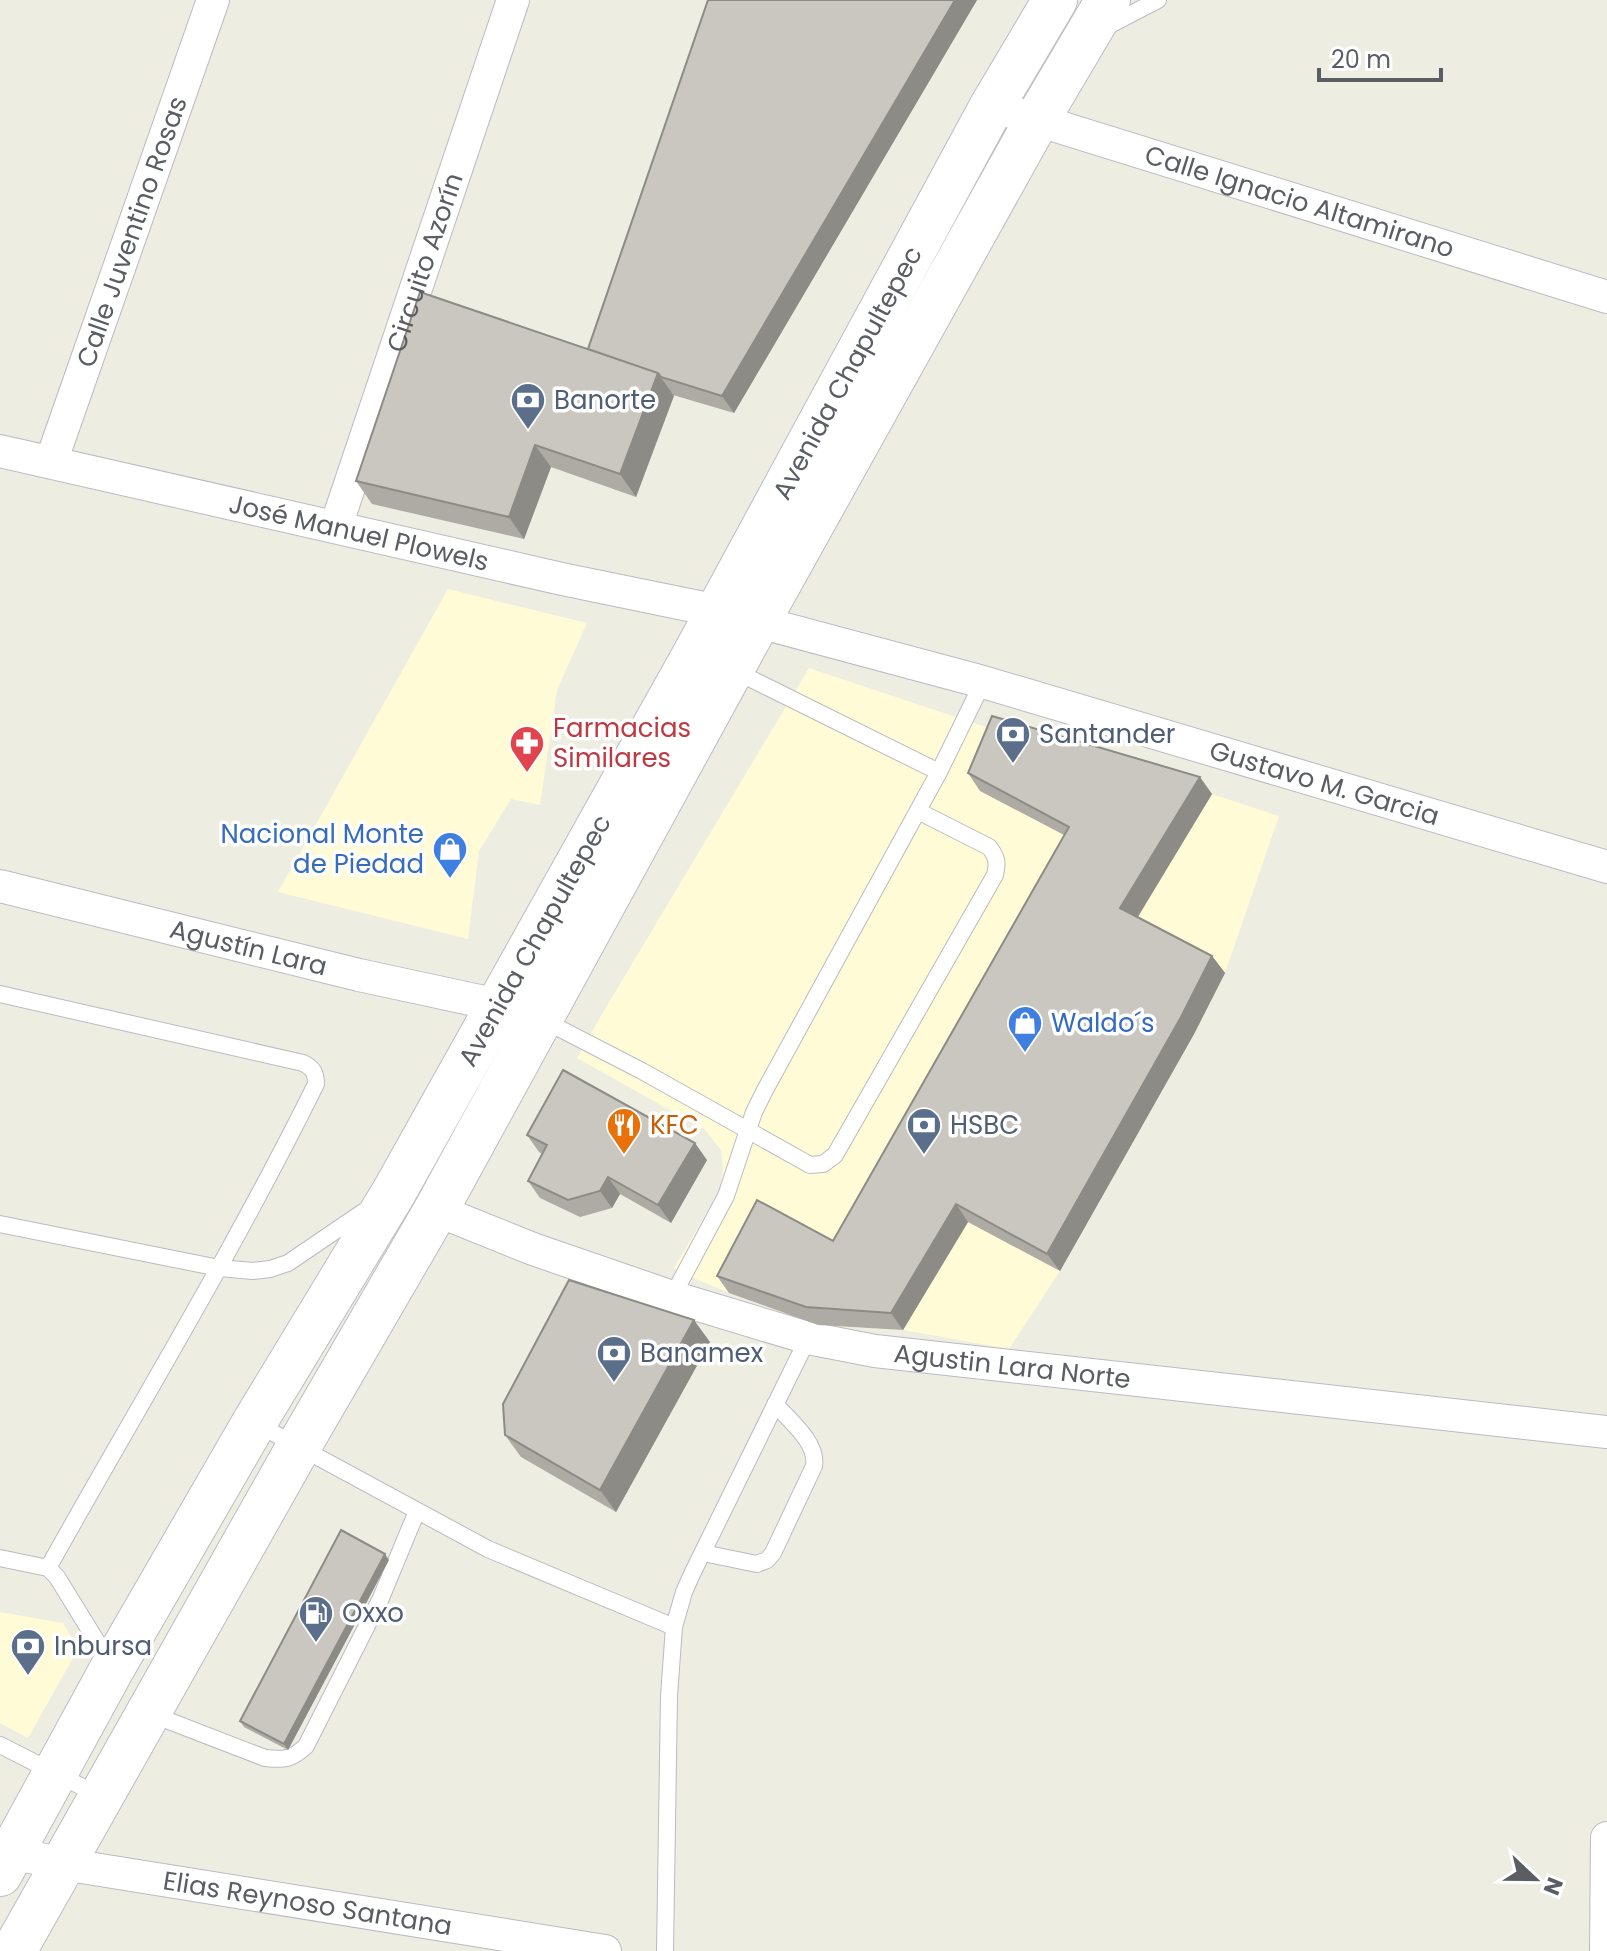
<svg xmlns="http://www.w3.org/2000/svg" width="1607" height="1951" viewBox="0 0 1607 1951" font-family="Poppins,sans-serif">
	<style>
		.commercial { fill: #fffbd6 }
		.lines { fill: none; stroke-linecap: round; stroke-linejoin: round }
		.service-casing { stroke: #babbc2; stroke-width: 18 }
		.minor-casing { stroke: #babbc2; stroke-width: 34 }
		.secondary-casing { stroke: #bbbdc5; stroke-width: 46 }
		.service { stroke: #fff; stroke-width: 16 }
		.minor { stroke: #fff; stroke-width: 32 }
		.secondary { stroke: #fff; stroke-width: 44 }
		.wall { fill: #adaba4 }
		.shaded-wall { fill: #8d8b86 }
		.building { fill: #c9c7bf; stroke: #8d8b86; stroke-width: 2 }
		.labels { text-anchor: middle; stroke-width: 7; stroke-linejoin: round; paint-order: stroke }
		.street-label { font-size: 26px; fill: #5a5d64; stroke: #fff }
		.service-label { font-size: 26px; fill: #4e5e75; stroke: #fff; text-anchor: start }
		.health-label { font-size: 26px; fill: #be3a42; stroke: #fff; text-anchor: start }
		.shop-label { font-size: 26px; fill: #366cbe; stroke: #fff; text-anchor: end }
		.food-label { font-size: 26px; fill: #c56008; stroke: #fff; text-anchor: start }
	</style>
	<rect width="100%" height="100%" fill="#eeede2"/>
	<path class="commercial" d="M448 589 587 623 557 690 540 805 511 799 479 851 468 939 278 892Z
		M809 668 1004 733 1212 794 1279 816 1225 973 1193 1034 1060 1271 1009 1349 903 1330 818 1325 729 1293 673 1269 720 1191 723 1168 721 1150 705 1130 577 1058 602 1014Z
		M0 1612 63 1623 78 1649 28 1738 0 1723Z"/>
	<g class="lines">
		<g class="service-casing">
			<path id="service" d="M1106 27 1158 0
				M733 670 939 772
				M0 994 303 1063C313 1068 316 1073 316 1084 234 1250 138 1407 48 1568
				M541 1019 642 1071 810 1165 823 1164 835 1155 995 875C998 863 997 857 989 847L918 811
				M0 1224 219 1268 253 1271 270 1269 288 1263 369 1208
				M672 1297 726 1196 754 1112 765 1090 939 772 983 682
				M255 1423 488 1549 674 1627 684 1592 692 1574 808 1338
				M703 1553 757 1564 767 1560 773 1553 814 1466C818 1443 790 1421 775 1404
				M0 1558 48 1568 57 1577 110 1663
				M151 1714 265 1758C284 1760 291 1760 306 1746L381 1598 417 1511
				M0 1745 100 1796
				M665 1951 669 1696 674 1627"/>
		</g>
		<g class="minor-casing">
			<g id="minor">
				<path id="s1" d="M992 106 1607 297"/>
				<path id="s2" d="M0 451 562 579 718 611 983 682 1607 867"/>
				<path id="s3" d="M51 462 213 0"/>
				<path id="s4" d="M336 526 513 0"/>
				<path id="s5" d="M0 886 359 975 498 1005 518 1011"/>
				<path id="s6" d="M436 1210 533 1249 672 1297 808 1338 875 1351 1607 1432"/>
				<path id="s7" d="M12 1853 63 1864 605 1951"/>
				<path d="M1606 1951 1607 1838"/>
			</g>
		</g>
		<g class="secondary-casing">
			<g id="secondary">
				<path id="s8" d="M0 1874 113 1667 254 1423 394 1192 696 652 992 106 1055 0"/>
				<path d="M14 1951 299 1446 436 1210 757 623 1037 120 1108 0"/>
			</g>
		</g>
		<use href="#service" class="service"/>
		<use href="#minor" class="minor"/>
		<use href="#secondary" class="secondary"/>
	</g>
	<path class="wall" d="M708 0H977L734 413 673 395 636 497 551 467 524 539 372 504 356 481 588 349Z
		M968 773 1212 794 1138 917 1212 956 1225 973 1194 1034 1060 1271 968 1222 903 1330 818 1325 729 1293 717 1276 833 1241 1064 835 980 791Z
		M527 1135 707 1160 671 1223 620 1194 612 1208 580 1217 540 1198 528 1181 542 1154 539 1152Z
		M710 1342 616 1512 521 1457 505 1435Z
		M389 1560 288 1750 244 1727 240 1721Z"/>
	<path class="shaded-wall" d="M955 0H977L734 413 722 396Z
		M658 373 674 396 636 497 620 474Z
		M535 445 551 467 524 539 509 517Z
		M1200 777 1212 794 1132 926 1120 908Z
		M1212 956 1225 973 1194 1034 1060 1271 1047 1254Z
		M695 1143 707 1160 671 1223 658 1205Z
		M608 1177 620 1194 612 1208 600 1191Z
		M956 1204 968 1222 903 1330 891 1313Z
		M694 1320 710 1342 616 1512 600 1490Z
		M385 1554 389 1560 288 1750 284 1744Z"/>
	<path class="building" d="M708 0H955L722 396 661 377 658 373 588 349Z
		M420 292 658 373 620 474 535 445 509 517 356 481Z
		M992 716 1200 777 1120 908 1212 956 1181 1017 1047 1254 956 1204 891 1313 806 1307 717 1276 757 1200 833 1241 1069 827 968 773Z
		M563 1070 695 1143 658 1205 608 1177 600 1191 568 1200 528 1181 547 1145 527 1135Z
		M569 1280 694 1320 600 1490 505 1435 503 1404Z
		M341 1530 385 1554 284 1744 240 1721Z"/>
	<defs>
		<g id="bank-pin" transform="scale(1.8)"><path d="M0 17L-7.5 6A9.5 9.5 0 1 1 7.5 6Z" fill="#5c6f8a" stroke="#fff"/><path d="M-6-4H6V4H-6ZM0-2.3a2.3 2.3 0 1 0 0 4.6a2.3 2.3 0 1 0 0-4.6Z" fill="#fff"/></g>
		<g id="pharmacy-pin" transform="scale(1.8)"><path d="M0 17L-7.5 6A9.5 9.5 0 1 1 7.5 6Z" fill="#e0444e" stroke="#fff"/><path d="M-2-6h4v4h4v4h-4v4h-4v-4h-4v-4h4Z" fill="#fff"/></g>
		<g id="shop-pin" transform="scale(1.8)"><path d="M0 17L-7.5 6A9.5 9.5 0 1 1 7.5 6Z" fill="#3f7fe0" stroke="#fff"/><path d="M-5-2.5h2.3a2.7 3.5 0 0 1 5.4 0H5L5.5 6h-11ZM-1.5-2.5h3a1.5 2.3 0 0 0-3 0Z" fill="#fff"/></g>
		<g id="restaurant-pin" transform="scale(1.8)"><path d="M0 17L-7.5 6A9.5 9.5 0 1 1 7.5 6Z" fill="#e8710a" stroke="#fff"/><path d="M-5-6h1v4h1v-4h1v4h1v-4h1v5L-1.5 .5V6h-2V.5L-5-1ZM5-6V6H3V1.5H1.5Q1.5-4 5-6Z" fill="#fff"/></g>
		<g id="fuel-pin" transform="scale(1.8)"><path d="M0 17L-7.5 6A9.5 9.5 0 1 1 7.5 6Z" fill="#5c6f8a" stroke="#fff"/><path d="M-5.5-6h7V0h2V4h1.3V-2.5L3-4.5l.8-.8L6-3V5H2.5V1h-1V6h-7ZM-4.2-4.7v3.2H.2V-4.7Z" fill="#fff"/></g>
	</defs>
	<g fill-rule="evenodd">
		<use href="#bank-pin" x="528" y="400"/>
		<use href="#bank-pin" x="1013" y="734"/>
		<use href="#pharmacy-pin" x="527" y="743"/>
		<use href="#shop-pin" x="450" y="849"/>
		<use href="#shop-pin" x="1025" y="1023"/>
		<use href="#restaurant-pin" x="624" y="1125"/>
		<use href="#bank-pin" x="924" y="1125"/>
		<use href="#bank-pin" x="614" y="1353"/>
		<use href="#fuel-pin" x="316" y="1613"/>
		<use href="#bank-pin" x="28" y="1646"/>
	</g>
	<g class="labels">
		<g class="street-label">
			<text dy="9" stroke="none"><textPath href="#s1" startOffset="322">Calle Ignacio Altamirano</textPath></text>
			<text dy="9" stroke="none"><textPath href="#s3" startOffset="244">Calle Juventino Rosas</textPath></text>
			<text dy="9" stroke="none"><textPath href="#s4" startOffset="278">Circuito Azorín</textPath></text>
			<text dy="9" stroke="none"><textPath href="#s8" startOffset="1724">Avenida Chapultepec</textPath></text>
			<text dy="9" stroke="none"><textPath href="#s2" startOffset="368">José Manuel Plowels</textPath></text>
			<text dy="9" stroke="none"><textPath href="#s2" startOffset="1366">Gustavo M. Garcia</textPath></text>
			<text dy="9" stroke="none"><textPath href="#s8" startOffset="1076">Avenida Chapultepec</textPath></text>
			<text dy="9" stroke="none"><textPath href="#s5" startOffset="256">Agustín Lara</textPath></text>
			<text dy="9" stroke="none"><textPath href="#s6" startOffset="600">Agustin Lara Norte</textPath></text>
			<text dy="9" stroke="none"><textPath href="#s7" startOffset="300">Elias Reynoso Santana</textPath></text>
		</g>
		<g class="service-label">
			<text x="554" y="409">Banorte</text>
			<text x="1039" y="743">Santander</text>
			<text x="950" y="1134">HSBC</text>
			<text x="640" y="1362">Banamex</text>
			<text x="342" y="1622">Oxxo</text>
			<text x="54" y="1655">Inbursa</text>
		</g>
		<g class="health-label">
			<text x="553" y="737">Farmacias<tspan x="553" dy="30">Similares</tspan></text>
		</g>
		<g class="shop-label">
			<text x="424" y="843">Nacional Monte<tspan x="424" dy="30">de Piedad</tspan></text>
			<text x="1051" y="1032" text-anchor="start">Waldo´s</text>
		</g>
		<g class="food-label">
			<text x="650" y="1134">KFC</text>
		</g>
	</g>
	<g transform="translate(1535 1879) rotate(112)" stroke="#ffffff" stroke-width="6" paint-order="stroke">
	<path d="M0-6L14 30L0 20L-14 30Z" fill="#5a5d64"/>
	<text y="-12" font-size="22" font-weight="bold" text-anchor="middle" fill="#5a5d64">N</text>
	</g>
	<path d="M1319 68v12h122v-12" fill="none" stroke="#5a5d64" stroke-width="4"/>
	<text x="1331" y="68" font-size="24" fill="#5a5d64" stroke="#ffffff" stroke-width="6" paint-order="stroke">20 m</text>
</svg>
